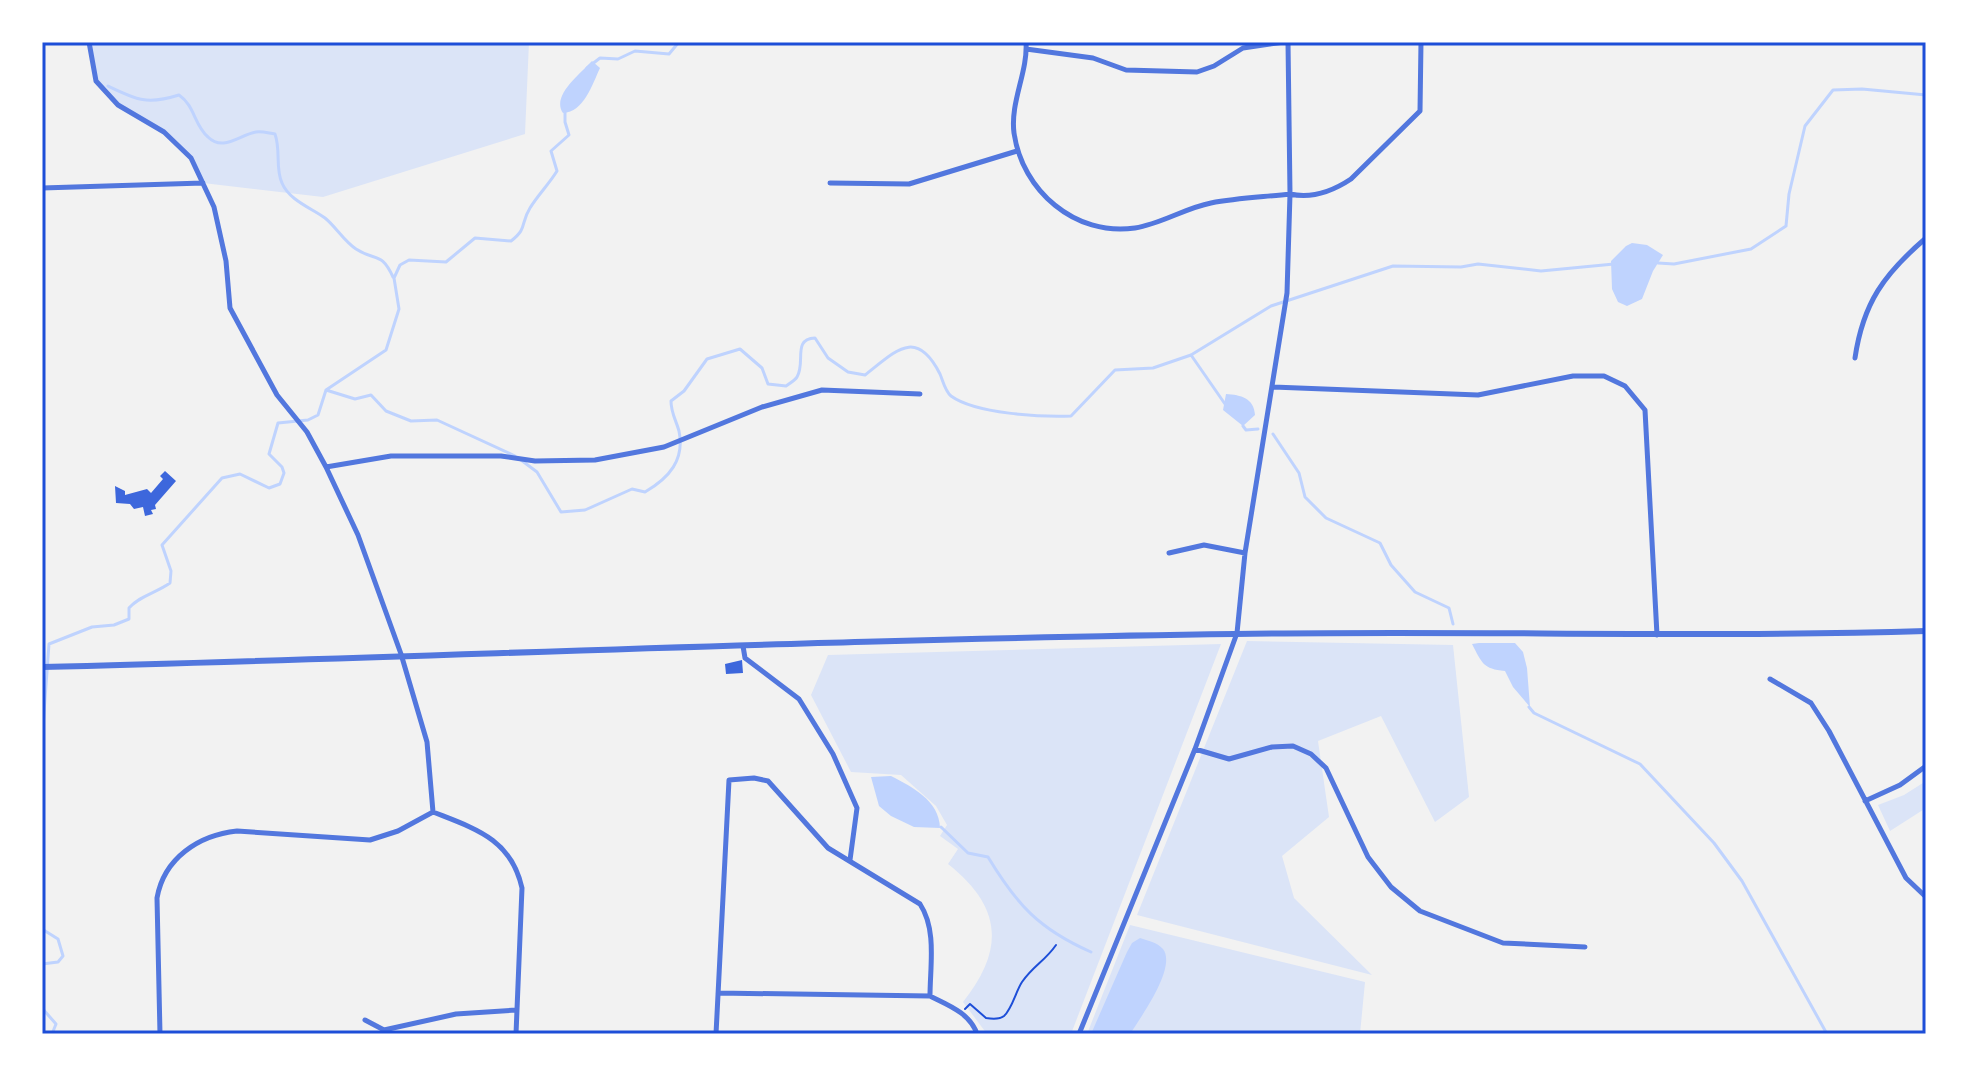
<svg xmlns="http://www.w3.org/2000/svg" width="1968" height="1076" viewBox="0 0 1968 1076" font-family="Mulish,sans-serif">
	<style>
		.green { fill: #dbe4f7 }
		.water { fill: #bfd3fe }
		.lines { fill: none; stroke-linecap: round; stroke-linejoin: round }
		.stream { stroke: #bfd3fe; stroke-width: 3 }
		.building { fill: #3d67dc }
		.path { stroke: #1d4ed8; stroke-width: 2 }
		.minor { stroke: #5277de; stroke-width: 5 }
		.tertiary { stroke: #5277de; stroke-width: 6 }
		.neatline { fill: none; stroke: #1d4ed8; stroke-width: 3 }
	</style>
	<rect width="100%" height="100%" fill="#f2f2f2"/>
	<path class="green" d="M89 42H529L525 134 323 197 203 183 191 158 164 132 118 105 96 81Z
		M1247 641 1453 645 1469 797 1435 822 1381 716 1318 741 1329 817 1282 856 1294 898 1372 975 1137 915Z
		M1221 644 1071 1034H987L963 1002C1006 948 1001 906 948 864L958 849 940 836 947 825 936 806 901 775 851 772 811 695 828 655Z
		M1926 781V808L1890 831 1878 805 1904 795Z
		M1130 925 1365 982 1360 1034H1087Z"/>
	<path class="water" d="M592 61 600 68C592 85 584 112 563 113 551 96 580 74 592 61Z
		M1632 243 1647 245 1663 255 1653 271 1642 299 1627 306 1618 302 1612 289 1611 261 1626 246Z
		M1226 394C1241 395 1254 398 1255 415L1243 426 1223 410Z
		M1479 643H1515L1523 652 1527 668 1530 707 1513 687 1505 671C1483 669 1482 663 1472 644Z
		M891 776C912 787 939 800 940 828L914 827 891 816 879 806 871 777Z
		M1140 938C1148 941 1157 942 1163 949 1177 967 1141 1017 1130 1034H1091L1127 952 1132 943Z"/>
	<g class="lines">
		<path class="stream" d="M587 68 600 58 618 59 635 51 669 54 679 42
			M108 86C137 100 147 105 179 95 195 106 194 125 208 137 223 152 239 135 256 132 262 131 268 133 275 134 281 151 275 168 282 183 289 200 311 208 325 218 336 227 344 241 356 249 376 262 381 251 393 277
			M1658 263 1674 264 1751 249 1786 226 1789 194 1805 126 1833 90 1862 89 1926 95
			M1191 355 1225 404
			M326 390 355 399 371 395 386 411 411 421 437 420 515 456
			M1243 426 1246 430 1258 429
			M1273 434 1299 473 1305 497 1326 518 1380 543 1391 565 1415 592 1449 608 1453 624
			M521 460 537 472 561 512 585 510 632 489 645 492C669 478 685 460 679 431 676 420 671 413 671 401L684 391 707 359 740 349 762 368 768 384 786 386C789 384 796 379 797 377 806 362 792 339 815 338L828 358 848 372 865 375C896 351 916 327 940 374 943 381 945 391 951 396 976 414 1041 417 1071 416L1115 370 1153 368 1191 355 1271 306 1393 266 1461 267 1478 264 1541 271 1614 264
			M1529 707 1534 713 1640 764 1714 843 1742 881 1827 1034
			M42 740 49 644 92 627 114 625 129 619V608C139 596 156 593 170 583L171 571 162 545 222 478 240 474 269 488 280 484 284 473 282 467 269 454 278 423 308 420 318 415 326 390 386 350 399 309 394 278 400 265 409 260 446 262 475 238 511 241C528 228 520 224 530 208 538 195 549 184 557 171L551 151 569 135 565 122V110
			M941 827 968 853 988 857C1017 905 1039 929 1091 952
			M42 865V870
			M42 929 58 939 63 956 58 962 42 964
			M42 1008 56 1024 52 1034"/>
	</g>
	<path class="building" d="M165 471 176 481 155 505 156 509 151 510 153 514 145 516 143 507 134 509 130 504 116 503 115 486 125 491V495L147 489 151 493 163 479 160 476Z
		M742 660 743 673 726 674 725 664Z"/>
	<g class="lines">
		<path class="path" d="M965 1009 970 1004 986 1018C992 1019 999 1020 1004 1016 1012 1009 1016 991 1022 982 1034 965 1045 961 1056 945"/>
		<path class="minor" d="M89 42 96 81 118 105 164 132 191 158 214 207 226 261 230 308 277 395 307 432 326 467 358 535 401 654 427 742 433 812
			M1026 42C1028 72 1010 102 1014 133 1022 190 1075 237 1135 228 1161 224 1185 208 1211 203 1237 198 1264 197 1290 194 1312 199 1333 191 1351 179L1420 111 1421 42
			M1026 49 1093 58 1126 70 1197 72 1214 66 1243 48 1284 42
			M830 183 909 184 1017 151
			M42 188 203 183
			M1855 358C1863 303 1884 274 1926 238
			M1273 387 1478 395 1573 376H1604L1625 386 1645 410 1657 635
			M326 467 391 456H501L535 461 595 460 664 447 762 407 822 390 920 394
			M1169 553 1204 545 1245 553
			M743 646 745 658 799 699 833 754 857 808 850 860
			M1770 679 1811 703 1829 731 1906 878 1926 897
			M1195 749 1229 759 1272 747 1293 746 1311 754 1326 768 1368 857 1391 887 1420 911 1503 943 1585 947
			M1865 801 1900 785 1926 766
			M433 812C476 829 511 839 522 888L516 1034
			M718 993 930 996C948 1005 970 1013 977 1034
			M365 1020 384 1030 456 1014 516 1010
			M160 1034 157 898C164 858 199 835 237 831L370 840 398 831 433 812
			M716 1034 729 780 754 778 768 781 828 848 920 904C937 930 930 966 930 996
			M1079 1034 1195 749 1237 633 1245 553 1287 293 1290 194 1288 42"/>
		<path class="tertiary" d="M42 667C440 657 837 639 1235 634 1465 630 1696 638 1926 631"/>
	</g>
	<rect width="1968" height="1076" fill="none" stroke="#ffffff" stroke-width="88"/>
	<rect x="44" y="44" width="1880" height="988" class="neatline"/>
</svg>
